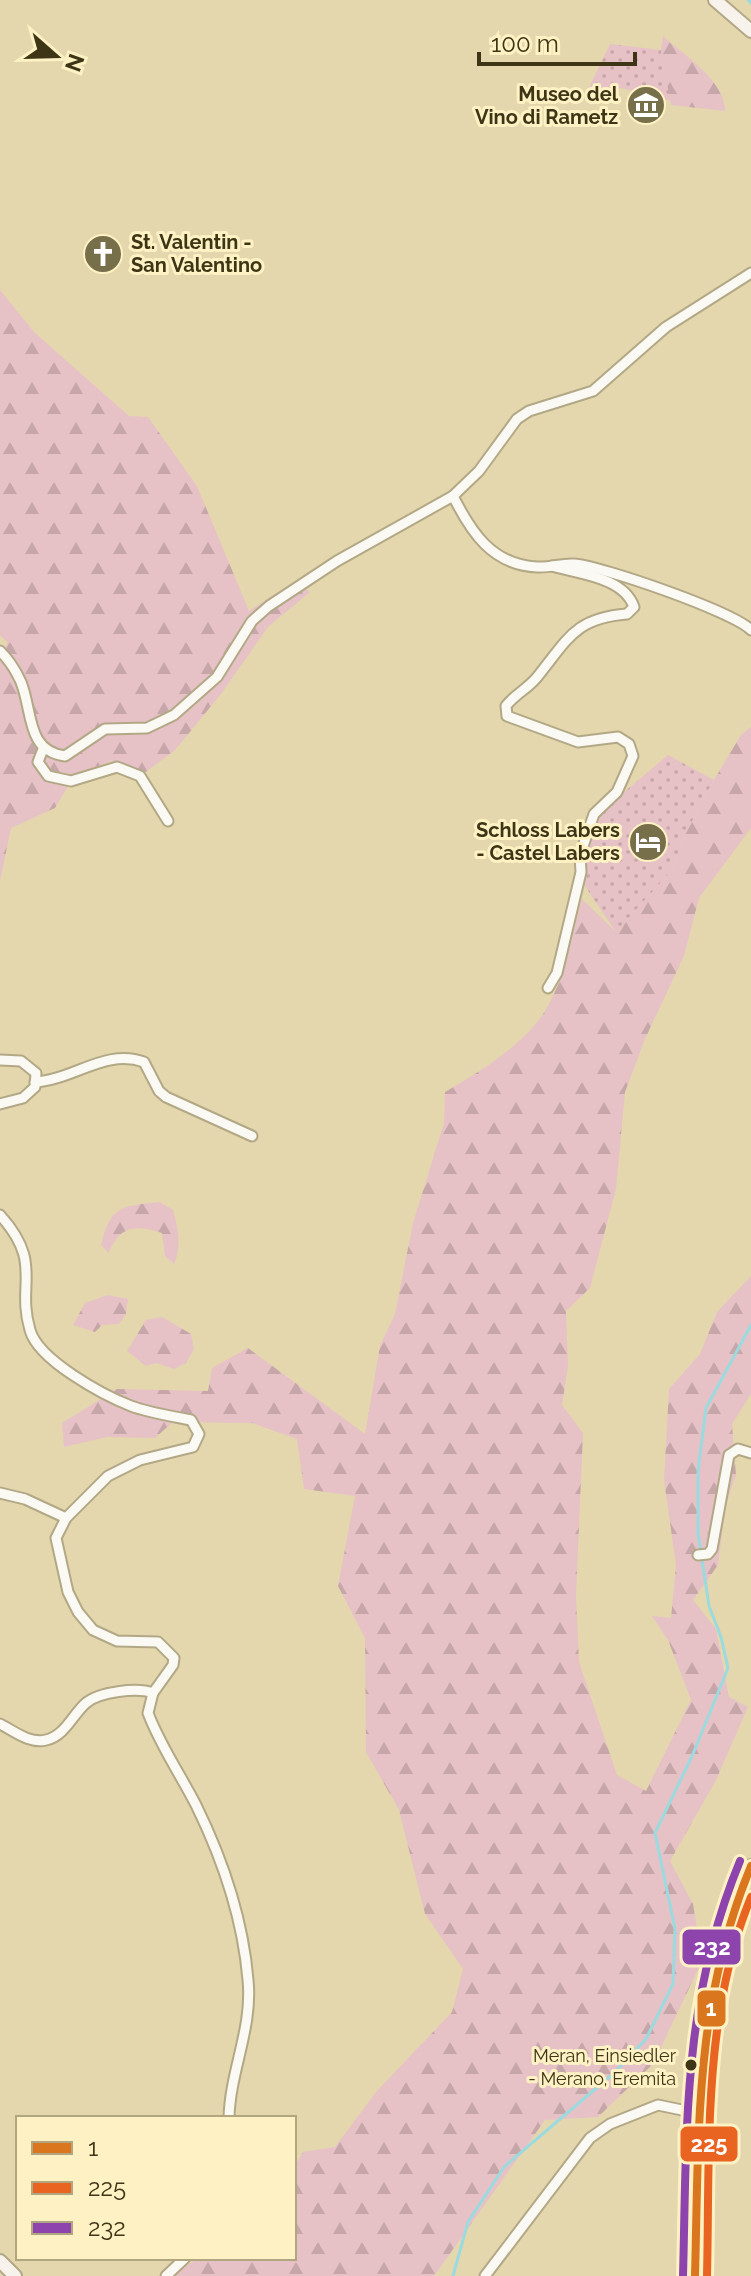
<svg xmlns="http://www.w3.org/2000/svg" width="751" height="2276" viewBox="0 0 751 2276" font-family="Raleway,sans-serif">
  <defs>
    <pattern id="grass-dots" width="8" height="8" patternUnits="userSpaceOnUse" patternTransform="scale(2)"><rect width="8" height="8" fill="#e6c1c6"/><path d="M2 2h.1M6 6h.1" fill="none" stroke="#c6a6a9" stroke-width="1.8" stroke-linecap="round"/></pattern>
    <pattern id="forest-firs" width="22" height="20" patternUnits="userSpaceOnUse" patternTransform="scale(2)"><rect width="22" height="20" fill="#e6c1c6"/><path d="M5 1l3.5 6h-7zM16 11l3.5 6h-7z" fill="#c6a6a9"/></pattern>
  </defs>
  <rect width="100%" height="100%" fill="#e4d7ad"/>
  <g fill="url(#grass-dots)">
    <polygon points="610,44 661,50 672,101 622,88 584,98"/>
    <polygon points="668,755 714,780 686,833 672,870 616,932 574,870 590,842 597,815"/>
  </g>
  <g fill="url(#forest-firs)">
    <path d="M663,36C682,54 726,81 725,111L671,105L661,50Z"/>
    <polygon points="0,290 34,332 129,416 148,417 197,486 249,611 294,582 310,592 268,627 221,694 175,750 146,772 111,761 75,775 55,808 11,828 0,881 0,654 8,643 0,635"/>
    <path d="M751,727V828L699,898L684,956L645,1039L625,1092L616,1189L590,1288L566,1311L568,1366L562,1405L583,1433L576,1596L579,1662L617,1775L646,1791L691,1700L668,1640L652,1616L671,1618L676,1565L664,1480L669,1389L700,1354L717,1312L751,1276V1394L732,1424L736,1475L726,1504L718,1565L693,1600L716,1629L729,1697L748,1707L716,1780L670,1861L693,1904L702,1961L653,2064L598,2117L545,2120L434,2276H170L199,2258H294V2167L303,2152L335,2147L376,2092L452,2012L463,1969L425,1914L399,1810L366,1752L365,1638L338,1586L355,1496L304,1489L297,1439L252,1423L173,1422L155,1438L107,1437L64,1447L62,1423L117,1389L208,1391L212,1368L248,1348L365,1434L380,1346L395,1314L413,1223L444,1123L445,1092C476,1074 515,1050 538,1021C564,988 570,939 582,899L616,932L672,870L686,833L714,780L741,735Z"/>
    <path d="M160,1202L173,1210C178,1227 182,1247 174,1264L165,1256L162,1233C135,1224 119,1226 109,1253L101,1245C110,1205 123,1206 160,1202Z"/>
    <polygon points="108,1295 128,1299 126,1314 119,1324 102,1325 95,1332 73,1325 85,1303"/>
    <polygon points="162,1317 191,1334 194,1349 186,1363 174,1369 156,1363 146,1366 127,1351 146,1320"/>
  </g>
  <g fill="none" stroke-linecap="round" stroke-linejoin="round">
    <g stroke="#9bdade" stroke-width="3">
      <polyline points="748,0 751,3"/>
      <polyline points="453,2276 468,2222 504,2167 614,2073 646,2039 673,1984 675,1929 655,1833 693,1754 728,1668 721,1637 709,1606 698,1533 698,1471 706,1408 751,1325"/>
    </g>
    <g stroke="#b2a886" stroke-width="13">
      <g id="street">
        <path d="M453,496C471,532 492,565 537,567C550,568 562,563 574,564C602,566 734,612 751,630"/>
        <path d="M0,651C9,660 16,671 21,682C33,712 26,751 65,756L105,729L147,728L174,715L217,677L252,621L269,606L337,561L453,496L479,471L517,419L529,411L593,391L666,327L751,273"/>
        <polyline points="43,749 38,762 48,776 71,781 117,767 140,776 168,821"/>
        <path d="M548,988L557,973L581,872L580,855L594,814L617,792L633,756L629,744L618,737L578,742L507,716L506,706C515,694 529,688 538,676C568,639 575,618 627,614L634,607C624,577 579,574 552,566"/>
        <polyline points="0,1060 21,1061 36,1073 35,1087 23,1098 0,1104"/>
        <path d="M35,1082C73,1080 106,1048 144,1062L159,1091L166,1097L252,1136"/>
        <path d="M0,1215C44,1264 16,1283 30,1330C38,1360 103,1395 131,1406C150,1413 171,1416 191,1420L199,1434L193,1447L140,1460L108,1476L66,1518L56,1538L68,1592L78,1612L93,1630L117,1641L158,1642L174,1658L173,1665L153,1693C137,1687 99,1692 86,1703C73,1714 65,1736 46,1740C29,1744 14,1731 0,1724"/>
        <polyline points="0,1493 25,1499 66,1518"/>
        <polyline points="698,1555 708,1554 712,1549 729,1455 738,1449 751,1453"/>
        <path d="M153,1693L148,1713C160,1745 180,1774 196,1805C222,1858 243,1920 248,1980C253,2028 230,2071 229,2118"/>
        <polyline points="166,2276 185,2258"/>
        <polyline points="485,2276 590,2138 610,2124 658,2105 701,2114"/>
      </g>
    </g>
    <g stroke="#b2a886" stroke-width="16">
      <g id="secondary">
        <polyline points="715,0 751,31"/>
        <polyline points="0,2261 15,2276"/>
        <path d="M695,2276C700,2138 689,1993 751,1866"/>
      </g>
    </g>
    <use href="#street" stroke="#fbf9f3" stroke-width="9"/>
    <use href="#secondary" stroke="#f7f2eb" stroke-width="12"/>
    <g stroke="#fef2c5" stroke-width="14">
      <path id="bus-1" d="M695,2276C699,2130 694,2004 751,1866"/>
    </g>
    <g stroke="#fef2c5" stroke-width="14">
      <path id="bus-2" d="M707,2276C710,2150 702,2016 751,1897"/>
    </g>
    <g stroke="#fef2c5" stroke-width="14">
      <path id="bus-3" d="M683,2276C687,2128 682,2001 740,1861"/>
    </g>
    <use href="#bus-1" stroke="#d9761e" stroke-width="8"/>
    <use href="#bus-2" stroke="#e96321" stroke-width="8"/>
    <use href="#bus-3" stroke="#8e44ad" stroke-width="8"/>
  </g>
  <defs>
    <g id="museum-disc" transform="scale(2)"><circle r="9.5" fill="#776e4a" stroke="#fef2c5"/><path d="M0-6L6-3V-2H-6V-3ZM-5-1h2V3h-2ZM-1-1h2V3h-2ZM3-1h2V3H3ZM-6 4H6V6H-6Z" fill="#fff"/></g>
    <g id="church-disc" transform="scale(2)"><circle r="9.5" fill="#776e4a" stroke="#fef2c5"/><path d="M-1.2-6h2.4v3.5h3.3v2.4h-3.3V6h-2.4V-.1h-3.3v-2.4h3.3Z" fill="#fff"/></g>
    <g id="hotel-disc" transform="scale(2)"><circle r="9.5" fill="#776e4a" stroke="#fef2c5"/><path d="M-6-4.5h1.5V1H6V5H4.5V3h-9V5H-6ZM-4 0a1.8 1.8 0 1 1 3.6 0ZM.5 0V-2.5h3Q6-2.5 6 0Z" fill="#fff"/></g>
  </defs>
  <g fill-rule="evenodd">
    <use href="#museum-disc" x="646" y="105"/>
    <use href="#church-disc" x="103" y="254"/>
    <use href="#hotel-disc" x="648" y="842"/>
  </g>
  <circle fill="#3d3515" stroke="#fef2c5" stroke-width="3" cx="691" cy="2065" r="7"/>
  <g text-anchor="middle" dominant-baseline="central" stroke-width="6" stroke-linejoin="round" paint-order="stroke">
    <g font-size="18" fill="#3d3515" stroke="#fef2c5" text-anchor="end">
      <text x="676" y="2055">Meran, Einsiedler<tspan x="676" dy="23">- Merano, Eremita</tspan></text>
    </g>
    <g font-size="20" font-weight="bold" fill="#3d3515" stroke="#fef2c5" text-anchor="end">
      <text x="618" y="94">Museo del<tspan x="618" dy="23">Vino di Rametz</tspan></text>
      <text x="131" y="242" text-anchor="start">St. Valentin -<tspan x="131" dy="23">San Valentino</tspan></text>
      <text x="620" y="830">Schloss Labers<tspan x="620" dy="23">- Castel Labers</tspan></text>
    </g>
  </g>
  <g stroke="#fef2c5" stroke-width="3">
    <rect x="681" y="1928" width="61" height="38" rx="8" fill="#8e44ad"/>
    <rect x="696" y="1989" width="31" height="39" rx="8" fill="#d9761e"/>
    <rect x="679" y="2125" width="60" height="38" rx="8" fill="#e96321"/>
  </g>
  <g font-size="22" text-anchor="middle" font-weight="bold" fill="#fff">
    <text x="712" y="1955">232</text>
    <text x="711" y="2016">1</text>
    <text x="709" y="2152">225</text>
  </g>
  <rect x="16" y="2116" width="280" height="144" fill="#fef2c5" stroke="#b1a67f" stroke-width="2"/>
  <rect x="32" y="2142" width="40" height="12" fill="#d9761e" stroke="#b1a67f" stroke-width="2"/>
  <text x="88" y="2156" font-size="24" fill="#3d3515">1</text>
  <rect x="32" y="2182" width="40" height="12" fill="#e96321" stroke="#b1a67f" stroke-width="2"/>
  <text x="88" y="2196" font-size="24" fill="#3d3515">225</text>
  <rect x="32" y="2222" width="40" height="12" fill="#8e44ad" stroke="#b1a67f" stroke-width="2"/>
  <text x="88" y="2236" font-size="24" fill="#3d3515">232</text>
  <g transform="translate(56 56) rotate(110)" stroke="#fef2c5" stroke-width="6" paint-order="stroke">
  <path d="M0-6L14 30L0 20L-14 30Z" fill="#3d3515"/>
  <text y="-12" font-size="22" font-weight="bold" text-anchor="middle" fill="#3d3515">N</text>
  </g>
  <path d="M479 52v12h156v-12" fill="none" stroke="#3d3515" stroke-width="4"/>
  <text x="491" y="52" font-size="24" fill="#3d3515" stroke="#fef2c5" stroke-width="6" paint-order="stroke">100 m</text>
</svg>
